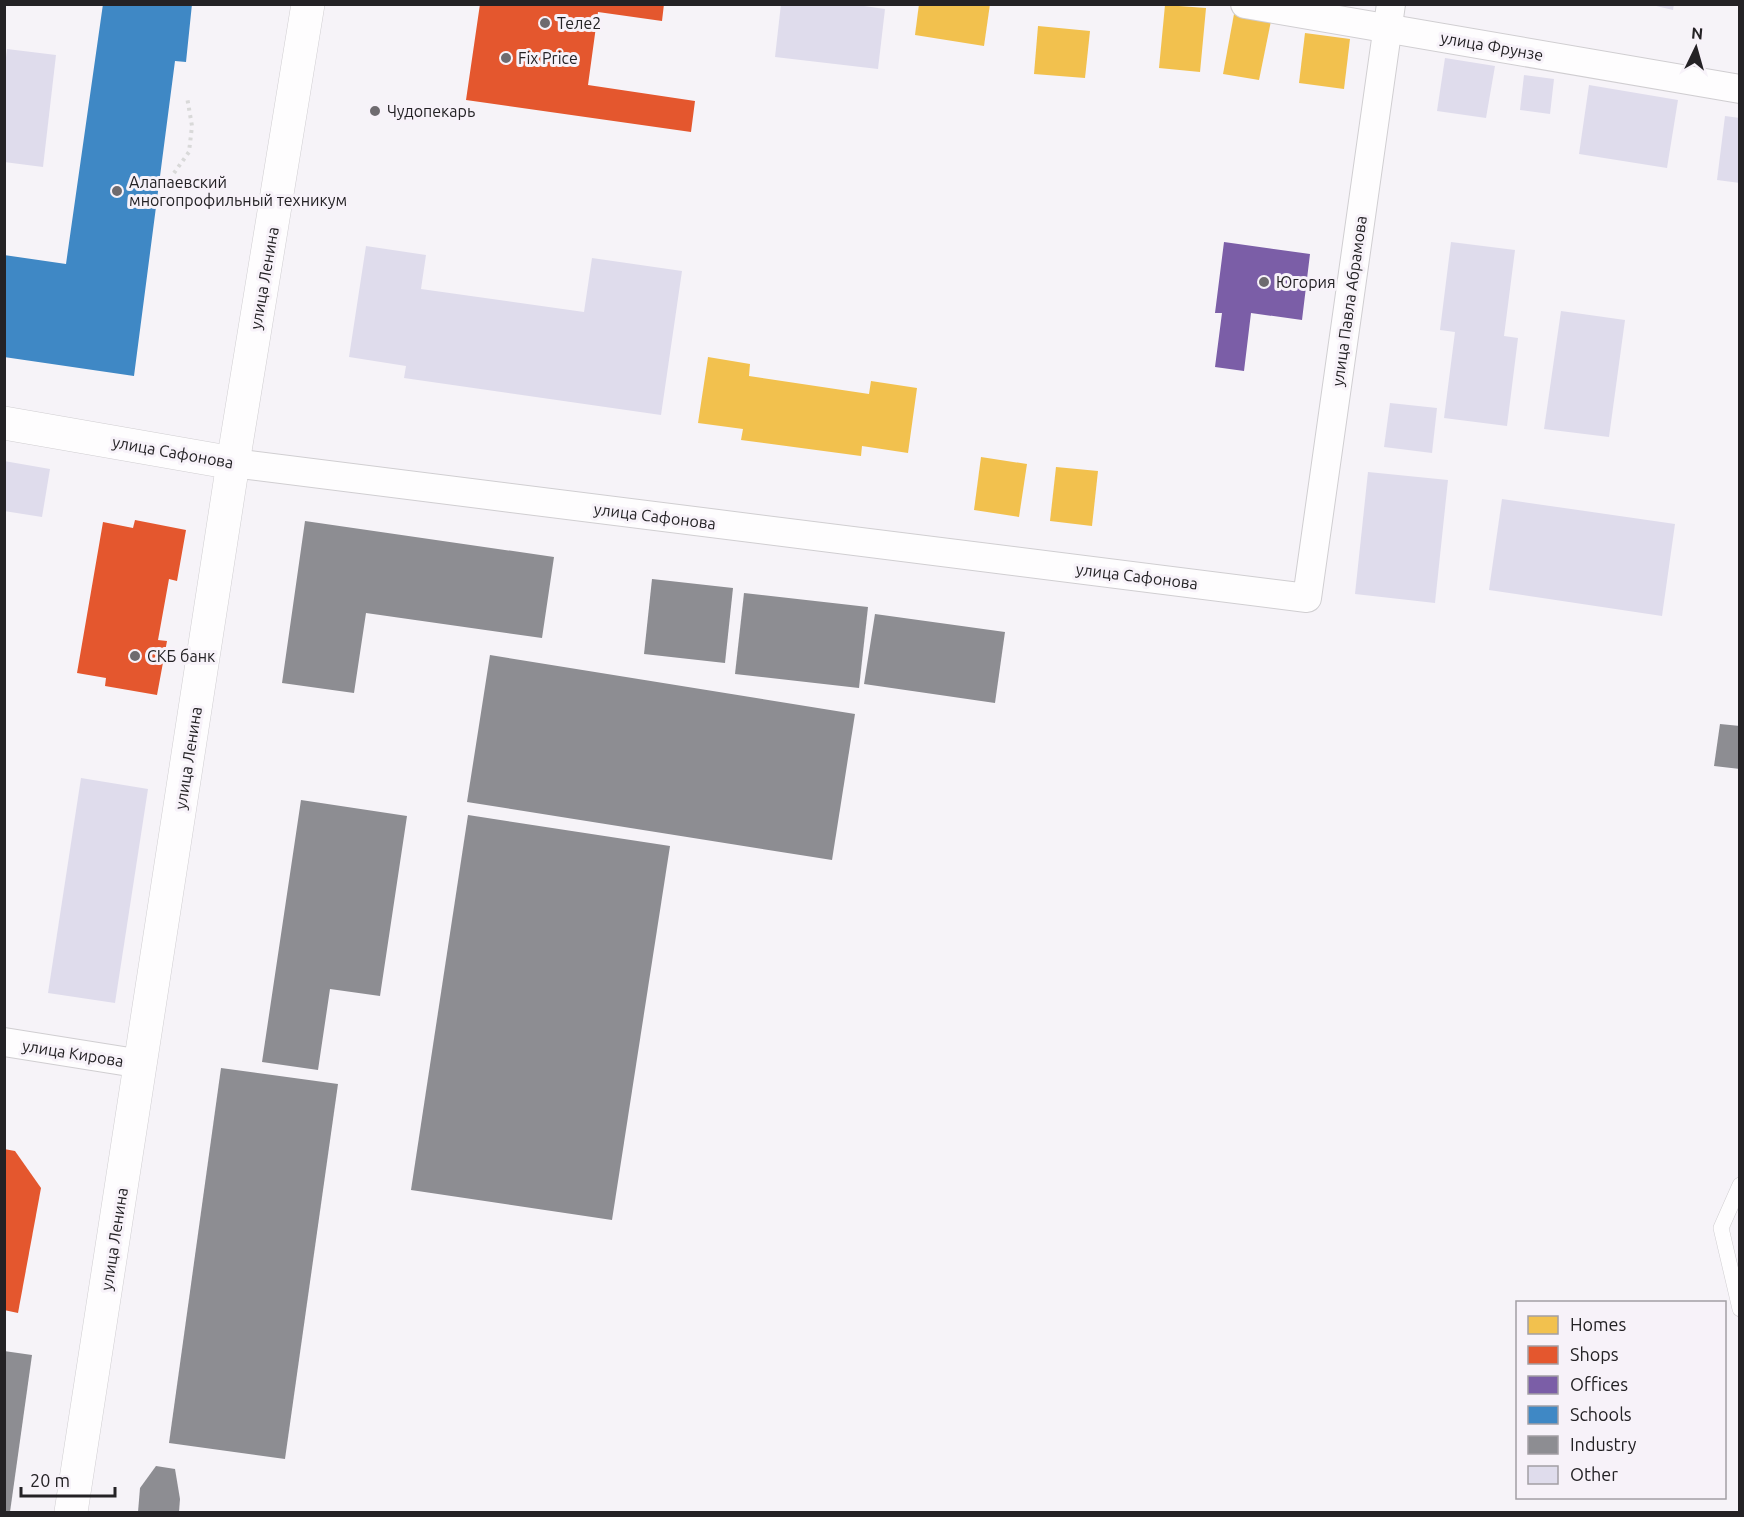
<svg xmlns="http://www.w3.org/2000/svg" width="1744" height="1517" viewBox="0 0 1744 1517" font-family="Ubuntu,sans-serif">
  <rect width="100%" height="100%" fill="#f6f3f8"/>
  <g fill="#f2c14e">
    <polygon points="919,4 990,4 984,46 915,35"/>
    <polygon points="1165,5 1206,8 1200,72 1159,68"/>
    <polygon points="1234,14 1271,21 1259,80 1223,74"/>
    <polygon points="1038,26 1090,31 1085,78 1034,74"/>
    <polygon points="1305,33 1350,39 1344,89 1299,83"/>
    <polygon points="708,357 750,364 749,376 869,394 871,381 917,388 908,453 862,446 861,456 741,440 743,429 698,423"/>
    <polygon points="981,457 1027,464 1019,517 974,510"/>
    <polygon points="1056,467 1098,471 1092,526 1050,521"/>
  </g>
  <g fill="#e4572e">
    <polygon points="480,4 664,4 662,21 598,12 588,85 695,101 691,132 466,100"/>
    <polygon points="135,520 186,530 177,581 169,579 158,640 167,641 157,695 105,686 106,678 77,673 103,522 133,528"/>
    <polygon points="4,1149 15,1151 41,1188 18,1313 4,1310"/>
  </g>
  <polygon fill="#7b5ea7" points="1224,242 1310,254 1302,320 1251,313 1244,371 1215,367 1222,313 1215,313"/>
  <polygon fill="#3f88c5" points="103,4 192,4 186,62 175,61 134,376 4,357 4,255 66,264"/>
  <g fill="#8d8d92">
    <polygon points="305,521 554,557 542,638 366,613 354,693 282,683"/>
    <polygon points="652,579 733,588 725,663 644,654"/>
    <polygon points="744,593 868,607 859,688 735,674"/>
    <polygon points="875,614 1005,632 995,703 864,684"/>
    <polygon points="490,655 855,714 832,860 467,802"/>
    <polygon points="1720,724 1740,726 1740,769 1714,766"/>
    <polygon points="301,800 407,816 380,996 330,989 318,1070 262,1062"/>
    <polygon points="468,815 670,846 612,1220 411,1190"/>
    <polygon points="221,1068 338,1084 285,1459 169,1443"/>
    <polygon points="4,1351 32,1355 10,1512 4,1512"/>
    <polygon points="156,1466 175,1469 180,1499 179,1512 138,1512 140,1488"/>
  </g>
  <g fill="#dfdcec">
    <polygon points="781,4 850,4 885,9 878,69 775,57"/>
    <polygon points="1648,4 1674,4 1673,10"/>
    <polygon points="7,49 56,55 43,167 4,162 4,74"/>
    <polygon points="1445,58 1495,66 1486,118 1437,111"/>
    <polygon points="1524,75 1554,79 1550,114 1520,110"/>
    <polygon points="1589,85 1678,100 1667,168 1579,154"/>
    <polygon points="1725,116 1740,118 1740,183 1717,180"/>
    <polygon points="1451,242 1515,250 1504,336 1518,338 1507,426 1444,418 1455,332 1440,330"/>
    <polygon points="366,246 426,255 421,289 584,312 592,258 682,271 661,415 404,378 406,366 349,357"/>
    <polygon points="1561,311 1625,320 1609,437 1544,429"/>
    <polygon points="1390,403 1437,408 1432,453 1384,447"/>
    <polygon points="4,461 50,469 42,517 4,511"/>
    <polygon points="1368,472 1448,480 1435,603 1355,594"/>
    <polygon points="1502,499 1675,524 1662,616 1489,590"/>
    <polygon points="81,778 148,789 115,1003 48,993"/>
  </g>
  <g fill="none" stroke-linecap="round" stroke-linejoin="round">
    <g stroke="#d0ced1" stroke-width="16">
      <polyline id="lane" points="1740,1185 1721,1228 1740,1309"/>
    </g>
    <g stroke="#d0ced1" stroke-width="30">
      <g id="street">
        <polyline points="1245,4 1740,89"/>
        <polyline points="233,463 1307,598 1391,4"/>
        <polyline points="4,1042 142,1064"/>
      </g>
    </g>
    <g stroke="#d0ced1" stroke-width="34">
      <g id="secondary">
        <polyline points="4,423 233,463"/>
        <polyline points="71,1512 233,463 308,4"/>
      </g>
    </g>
    <polyline stroke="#d9d9d9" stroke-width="4" stroke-dasharray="3 4.5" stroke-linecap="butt" points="174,173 189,152 192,126 187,97"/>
    <use href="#lane" stroke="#fefdfe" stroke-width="15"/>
    <use href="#street" stroke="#fefdfe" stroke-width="28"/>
    <use href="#secondary" stroke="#fefdfe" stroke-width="33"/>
  </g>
  <g fill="#6e6b6f" stroke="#f7f2f9" stroke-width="2">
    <circle cx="545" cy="23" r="6"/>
    <circle cx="506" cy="58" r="6"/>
    <circle cx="375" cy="111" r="6"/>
    <circle cx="117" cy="191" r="6"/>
    <circle cx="1264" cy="282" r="6"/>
    <circle cx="135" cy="656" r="6"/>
  </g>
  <g text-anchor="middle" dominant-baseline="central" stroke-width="6" stroke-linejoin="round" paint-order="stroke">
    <g font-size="16" fill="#242225" stroke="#f7f2f9" text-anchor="start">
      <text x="557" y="23">Теле2</text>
      <text x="518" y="58">Fix Price</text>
      <text x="387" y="111">Чудопекарь</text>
      <text x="129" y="182">Алапаевский<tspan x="129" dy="18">многопрофильный техникум</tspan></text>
      <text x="1276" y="282">Югория</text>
      <text x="147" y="656">СКБ банк</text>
    </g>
    <g font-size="16" fill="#242225" stroke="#f7f2f9">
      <text transform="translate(1492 46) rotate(10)">улица Фрунзе</text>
      <text transform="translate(264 278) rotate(-80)">улица Ленина</text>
      <text transform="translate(1349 301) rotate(-82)">улица Павла Абрамова</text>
      <text transform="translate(173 452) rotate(10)">улица Сафонова</text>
      <text transform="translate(655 516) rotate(7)">улица Сафонова</text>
      <text transform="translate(1137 576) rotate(7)">улица Сафонова</text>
      <text transform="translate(188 758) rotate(-81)">улица Ленина</text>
      <text transform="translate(73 1053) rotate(9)">улица Кирова</text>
      <text transform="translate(114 1239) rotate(-81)">улица Ленина</text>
    </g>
  </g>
  <rect width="1744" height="1517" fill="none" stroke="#242225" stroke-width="12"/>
  <rect x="1516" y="1301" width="210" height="198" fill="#f7f2f9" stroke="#a39fa4" stroke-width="1.5"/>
  <rect x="1528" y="1316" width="30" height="18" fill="#f2c14e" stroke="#a39fa4" stroke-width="1.5"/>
  <text x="1570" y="1331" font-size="18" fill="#242225">Homes</text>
  <rect x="1528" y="1346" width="30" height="18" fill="#e4572e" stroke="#a39fa4" stroke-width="1.5"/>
  <text x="1570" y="1361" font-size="18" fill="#242225">Shops</text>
  <rect x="1528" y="1376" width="30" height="18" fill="#7b5ea7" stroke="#a39fa4" stroke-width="1.5"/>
  <text x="1570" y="1391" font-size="18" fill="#242225">Offices</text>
  <rect x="1528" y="1406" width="30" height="18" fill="#3f88c5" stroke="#a39fa4" stroke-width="1.5"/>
  <text x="1570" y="1421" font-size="18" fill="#242225">Schools</text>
  <rect x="1528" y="1436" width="30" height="18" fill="#8d8d92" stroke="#a39fa4" stroke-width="1.5"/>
  <text x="1570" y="1451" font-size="18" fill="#242225">Industry</text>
  <rect x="1528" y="1466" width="30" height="18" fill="#dfdcec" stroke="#a39fa4" stroke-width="1.5"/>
  <text x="1570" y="1481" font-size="18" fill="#242225">Other</text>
  <g transform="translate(1696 48) rotate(5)" stroke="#f7f2f9" stroke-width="4.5" paint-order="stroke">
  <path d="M0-4.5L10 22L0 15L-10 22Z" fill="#242225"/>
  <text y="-9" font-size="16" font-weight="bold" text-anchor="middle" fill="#242225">N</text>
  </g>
  <path d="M21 1487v9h94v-9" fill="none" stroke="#242225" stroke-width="3"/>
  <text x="30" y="1487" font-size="18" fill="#242225" stroke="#f7f2f9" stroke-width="4.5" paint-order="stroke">20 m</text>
</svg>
